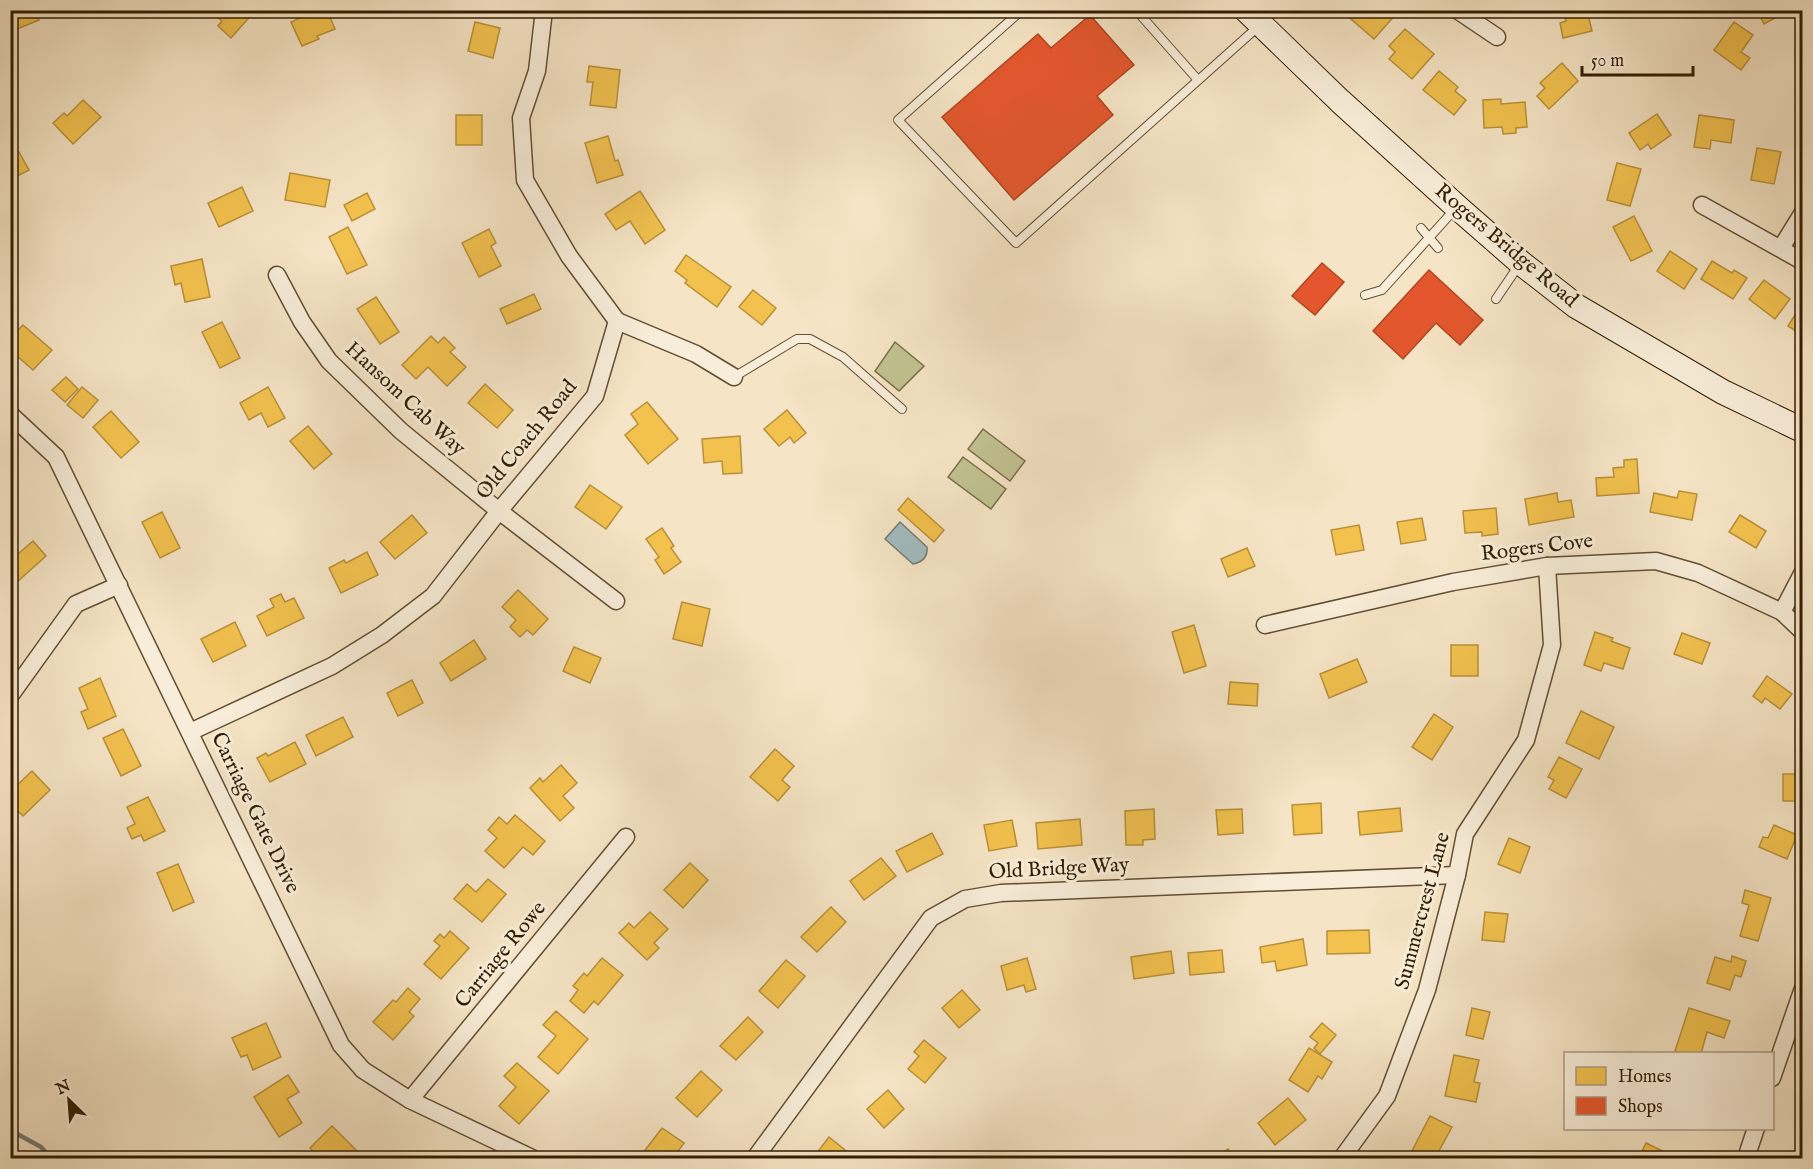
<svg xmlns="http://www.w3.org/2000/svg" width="1813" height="1169" viewBox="0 0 1813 1169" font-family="'IM FELL English',serif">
  <rect width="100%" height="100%" fill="#f5e4c5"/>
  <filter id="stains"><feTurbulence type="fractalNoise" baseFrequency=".00333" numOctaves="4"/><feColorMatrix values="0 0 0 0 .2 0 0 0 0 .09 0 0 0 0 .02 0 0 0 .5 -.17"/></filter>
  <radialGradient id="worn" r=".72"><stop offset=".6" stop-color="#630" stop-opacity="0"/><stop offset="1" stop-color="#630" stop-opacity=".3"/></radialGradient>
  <g fill="#c1c291" stroke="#7a704a" stroke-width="1.5">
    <polygon points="895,342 924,366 899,391 875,371"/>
    <polygon points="983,429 1025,461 1010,481 968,449"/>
    <polygon points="963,457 1006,489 991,509 948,477"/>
  </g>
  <path fill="#a1bcbf" stroke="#757c74" stroke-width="1.5" d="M900,522L927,547C928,557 923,562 913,564L885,539Z"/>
  <g fill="#f2c14e" stroke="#b89038" stroke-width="1.5">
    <polygon points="10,10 35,10 39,20 17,29"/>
    <polygon points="317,10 327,10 335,29 317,36 319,39 302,46 291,22"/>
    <polygon points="1346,10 1394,10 1397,13 1374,39 1344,13"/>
    <polygon points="1563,10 1587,10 1592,31 1563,38 1560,23 1566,21"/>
    <polygon points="1757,10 1776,10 1779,16 1764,24"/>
    <polygon points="210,11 254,10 255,11 231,38 218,26 222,21"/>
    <polygon points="475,22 500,28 493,58 468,51"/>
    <polygon points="1734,22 1753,35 1741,52 1750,58 1741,70 1714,50"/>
    <polygon points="1405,29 1434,54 1412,79 1389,59 1395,52 1389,46"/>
    <polygon points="1562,63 1578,81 1549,109 1537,96 1545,88 1540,83"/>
    <polygon points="589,66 620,70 616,108 590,105 593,82 587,82"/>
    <polygon points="1439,71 1458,87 1455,91 1466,100 1454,115 1423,90"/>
    <polygon points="1501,99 1501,104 1525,102 1527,127 1516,128 1516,133 1503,134 1502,127 1484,128 1483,100"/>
    <polygon points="83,100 101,117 73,144 53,123 64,113 67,116"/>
    <polygon points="1657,114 1671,135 1651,149 1648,144 1640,150 1629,133"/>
    <rect x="456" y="115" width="26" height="30"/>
    <polygon points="1699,115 1734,120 1731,143 1711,140 1710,149 1694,147"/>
    <polygon points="608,136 615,161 618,160 623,175 597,183 585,143"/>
    <polygon points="1757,148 1781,152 1774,184 1751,180"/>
    <polygon points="19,152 29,170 10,180 10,157"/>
    <polygon points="1617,163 1641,169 1630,206 1607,200"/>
    <polygon points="290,173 330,180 325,207 285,200"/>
    <polygon points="242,187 253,211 219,227 208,203"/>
    <polygon points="640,191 665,230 645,244 630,221 616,230 605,214"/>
    <polygon points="367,193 375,209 352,221 344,205"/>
    <polygon points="1634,216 1652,251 1631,261 1613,227"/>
    <polygon points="348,227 367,265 347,274 329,237"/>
    <polygon points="489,229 496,243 491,246 501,266 479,277 462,243"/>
    <polygon points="1670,251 1697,269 1684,289 1657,271"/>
    <polygon points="686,255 731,287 717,307 685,283 687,280 675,271"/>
    <polygon points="202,259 210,297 185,302 181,283 175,285 171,266"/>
    <polygon points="1712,261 1732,273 1734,270 1747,278 1733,299 1701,279"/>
    <polygon points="1764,280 1790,299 1775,319 1749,299"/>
    <polygon points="753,290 776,308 762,325 739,307"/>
    <polygon points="534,294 541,309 507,324 500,309"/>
    <polygon points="376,297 399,332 380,344 357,309"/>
    <polygon points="1800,307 1802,309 1802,335 1788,326"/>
    <polygon points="222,322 240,358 220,368 202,332"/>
    <polygon points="23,325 52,350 33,370 17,356 13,360 10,359 10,338"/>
    <polygon points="431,336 438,343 444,337 455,348 450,352 466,367 447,386 428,367 416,379 402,365"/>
    <polygon points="66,377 78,389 65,402 52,390"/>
    <polygon points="485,384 513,410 497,428 468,403"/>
    <polygon points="82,387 98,400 83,418 67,405"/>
    <polygon points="268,387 285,418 268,427 261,413 249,420 240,403"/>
    <polygon points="647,402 678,439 648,464 625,435 638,424 631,414"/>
    <polygon points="787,410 806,433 794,443 790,437 779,446 764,429"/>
    <polygon points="111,411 139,442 121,458 93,427"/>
    <polygon points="308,426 332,454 314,469 290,441"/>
    <polygon points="740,436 742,473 723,474 722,461 704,463 702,439"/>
    <polygon points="1637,459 1639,493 1597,496 1596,478 1614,477 1613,468 1624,467 1624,460"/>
    <polygon points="590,485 622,507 606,529 575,507"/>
    <polygon points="1679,491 1697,494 1692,520 1650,512 1654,493 1677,498"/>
    <polygon points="1557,493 1558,502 1571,500 1574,517 1529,525 1525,499"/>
    <polygon points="908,498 944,530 934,542 898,510"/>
    <polygon points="1496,508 1498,534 1482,536 1482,532 1465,533 1463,511"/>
    <polygon points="162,512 180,548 160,558 142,522"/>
    <polygon points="412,515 427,533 395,559 380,542"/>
    <polygon points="1740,515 1766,531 1756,548 1729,532"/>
    <polygon points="1422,518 1426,540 1401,544 1397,522"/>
    <polygon points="1359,525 1364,550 1336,555 1331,530"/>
    <polygon points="662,528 674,546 671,548 681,562 664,574 655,560 659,557 646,539"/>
    <polygon points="33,541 46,556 16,583 10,577 10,561"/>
    <polygon points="1247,548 1255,566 1228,577 1221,559"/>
    <polygon points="367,552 378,575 341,593 329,568 344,560 346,563"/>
    <polygon points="518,590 548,619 533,635 527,630 520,637 510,627 516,620 502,607"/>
    <polygon points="281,594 285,602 294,598 304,618 267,636 257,616 274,607 270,599"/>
    <polygon points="682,602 710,609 702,646 673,639"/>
    <polygon points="235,622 246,646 213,662 201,639"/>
    <polygon points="1194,625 1206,666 1184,673 1172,632"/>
    <polygon points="1595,632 1613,638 1611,641 1630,648 1623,669 1604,663 1601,671 1584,665"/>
    <polygon points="1682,633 1710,643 1702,664 1674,654"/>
    <polygon points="474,640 486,659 451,681 440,663"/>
    <rect x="1451" y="645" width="27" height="31"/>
    <polygon points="574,647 601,658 590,683 563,671"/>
    <polygon points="1357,659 1367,682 1329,698 1320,674"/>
    <polygon points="1767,676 1792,694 1780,709 1765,698 1762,703 1753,696"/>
    <polygon points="100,678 116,716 88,729 81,712 88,709 79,688"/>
    <polygon points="412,680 423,703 398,716 387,693"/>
    <polygon points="1230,682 1258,684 1257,706 1228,704"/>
    <polygon points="1581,711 1614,727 1599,759 1566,743"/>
    <polygon points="1434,714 1453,727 1432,760 1412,747"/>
    <polygon points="343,717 353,737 316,756 306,735"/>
    <polygon points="123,729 141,766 121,776 103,738"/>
    <polygon points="295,742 306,764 270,782 257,758 266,753 268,756"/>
    <polygon points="775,749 794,766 782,780 790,787 778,801 750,777"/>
    <polygon points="1559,757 1582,769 1566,798 1549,789 1554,780 1548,777"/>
    <polygon points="561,765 577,783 563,796 574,808 560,821 530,788 540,778 543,782"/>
    <polygon points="32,771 50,790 23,816 10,803 10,792"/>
    <rect x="1783" y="774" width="19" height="27"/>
    <polygon points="148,797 165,831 144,841 141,835 132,839 127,828 135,824 127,807"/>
    <polygon points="1321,803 1322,833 1294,835 1292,805"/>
    <polygon points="1400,808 1402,831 1360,835 1358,812"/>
    <polygon points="1154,809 1155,839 1143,840 1143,845 1126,845 1125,811"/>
    <polygon points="1242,809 1243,833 1218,835 1216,810"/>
    <polygon points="515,815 545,841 533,855 523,847 504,868 485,851 497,838 488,830 499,817 507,824"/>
    <polygon points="1080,819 1082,845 1038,849 1036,823"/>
    <polygon points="1012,820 1017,846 989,851 984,825"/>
    <polygon points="1774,825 1797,835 1787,859 1759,847 1763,837 1768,838"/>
    <polygon points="932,833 943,854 907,872 896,851"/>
    <polygon points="1509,838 1530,847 1520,873 1498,864"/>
    <polygon points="881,858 896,876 864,900 850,881"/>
    <polygon points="690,863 708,880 683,908 664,890"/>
    <polygon points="178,864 194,902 173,911 157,873"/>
    <polygon points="488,879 506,894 482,922 454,899 467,884 476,892"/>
    <polygon points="1745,890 1771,898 1758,941 1740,936 1749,905 1742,903"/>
    <polygon points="831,907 846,922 817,952 801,937"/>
    <polygon points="650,912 668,929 654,943 659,948 647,960 619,933 629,923 634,928"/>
    <polygon points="1485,912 1508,914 1504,942 1482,940"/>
    <polygon points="1369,930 1370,953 1327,954 1327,931"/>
    <polygon points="450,931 469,948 441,979 424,964 440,946 434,941 440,934 444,938"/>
    <polygon points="1303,939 1307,965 1277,971 1275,961 1262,963 1260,947"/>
    <polygon points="1222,950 1224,972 1190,975 1188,953"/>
    <polygon points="1171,951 1174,973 1134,979 1131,957"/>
    <polygon points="1732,956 1746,961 1741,977 1735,975 1730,990 1707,983 1715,957 1731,962"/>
    <polygon points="602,958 623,975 598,1005 594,1001 584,1013 570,1001 578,990 573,986 584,973 587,976"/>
    <polygon points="1027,958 1036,989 1026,992 1024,985 1007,990 1001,966"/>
    <polygon points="786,960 805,976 778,1008 759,991"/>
    <polygon points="408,988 420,999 409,1012 414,1016 393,1040 373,1022 393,1000 396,1002"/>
    <polygon points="962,990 980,1010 959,1028 942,1008"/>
    <polygon points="1472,1008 1490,1012 1483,1039 1466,1035"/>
    <polygon points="1689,1008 1730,1021 1724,1038 1707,1032 1701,1054 1682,1054 1675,1051"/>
    <polygon points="556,1011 588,1039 558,1074 538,1057 556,1036 543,1025"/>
    <polygon points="748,1017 763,1032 736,1060 720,1046"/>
    <polygon points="266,1023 281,1057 253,1070 247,1055 241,1057 232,1038"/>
    <polygon points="1322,1023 1336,1035 1320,1054 1314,1048 1318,1043 1310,1037"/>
    <polygon points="924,1040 946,1058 925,1083 908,1069 919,1056 914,1052"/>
    <polygon points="1309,1048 1332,1062 1322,1079 1318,1076 1308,1092 1289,1080"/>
    <polygon points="1454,1055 1479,1060 1474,1082 1480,1083 1476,1102 1445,1096"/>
    <polygon points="517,1063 549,1091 519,1124 499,1106 516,1087 504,1076"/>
    <polygon points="701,1071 722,1090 697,1117 676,1098"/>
    <polygon points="288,1075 299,1092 287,1099 302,1123 279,1137 254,1097"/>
    <polygon points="888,1090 904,1109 884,1128 867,1109"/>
    <polygon points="1288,1098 1306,1120 1275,1145 1258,1123"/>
    <polygon points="1430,1116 1452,1127 1435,1158 1425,1158 1412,1151"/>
    <polygon points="332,1126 359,1153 354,1158 325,1158 322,1156 319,1158 310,1148"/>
    <polygon points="662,1128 684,1143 673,1158 639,1158"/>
    <polygon points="829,1137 850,1154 846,1158 820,1158 821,1157 816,1154"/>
    <polygon points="1646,1143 1669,1154 1667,1158 1639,1158"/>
    <polygon points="1228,1149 1235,1158 1208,1158 1213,1155 1215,1158"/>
  </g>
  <g fill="#e4572e" stroke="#af4621" stroke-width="1.5">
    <polygon points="1090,15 1134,65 1097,96 1113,115 1014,200 942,117 1038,34 1051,48"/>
    <polygon points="1322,263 1344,282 1315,315 1292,296"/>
    <polygon points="1429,270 1483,320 1460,345 1436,323 1403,359 1373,331"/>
  </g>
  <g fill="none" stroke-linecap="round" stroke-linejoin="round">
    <polyline stroke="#757c74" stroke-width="4.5" points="10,1130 41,1147 51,1158"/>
    <g stroke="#634f34" stroke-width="10">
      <g id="lane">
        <polyline points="1022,10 898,120 1016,243 1260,25"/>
        <polyline points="1136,10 1198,80"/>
        <polyline points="1421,228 1438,248"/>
        <polyline points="1365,295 1382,290 1455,209"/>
        <polyline points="1496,299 1519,265"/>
        <polyline points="734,377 797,339 810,339 843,357 902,409"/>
      </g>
    </g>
    <g stroke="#634f34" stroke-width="19">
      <g id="street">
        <polyline points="544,10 537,71 521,118 525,180 569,256 617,321"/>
        <polyline points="1457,10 1497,37"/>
        <polyline points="1702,205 1802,261"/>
        <polyline points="1781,248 1802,214"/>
        <polyline points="277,275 302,322 329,361 401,431 499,511 616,601"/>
        <polyline points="617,321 696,354 734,377"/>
        <polyline points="10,414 56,457 341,1045 363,1070 410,1100 532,1158"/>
        <polyline points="1782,612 1802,574"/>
        <polyline points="1265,625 1453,582 1547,566 1656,561 1698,573 1782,612 1802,631"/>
        <polyline points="10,696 76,604 119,585"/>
        <polyline points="190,732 332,666 382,635 433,596 499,511 595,396 617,321"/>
        <polyline points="1772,1078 1802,991"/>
        <polyline points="410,1100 626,837"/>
        <polyline points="755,1158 931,918 965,899 1001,893 1457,875"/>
        <polyline points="1342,1158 1387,1096 1427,990 1457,875 1465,834 1526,740 1552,645 1547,566"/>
        <polyline points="1746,1158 1756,1128"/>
      </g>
    </g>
    <g stroke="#321d03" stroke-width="26">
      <polyline id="secondary" points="1246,10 1340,101 1457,207 1521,263 1576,306 1723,392 1802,430"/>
    </g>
    <use href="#lane" stroke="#f8edd9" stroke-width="8"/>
    <use href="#street" stroke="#f8edd9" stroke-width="16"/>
    <use href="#secondary" stroke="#f8edd9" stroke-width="24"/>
  </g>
  <g text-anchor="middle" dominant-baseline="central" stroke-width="6" stroke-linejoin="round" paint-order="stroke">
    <g font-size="21" fill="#321d03" stroke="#f8edd9">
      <text transform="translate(1506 246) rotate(40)">Rogers Bridge Road</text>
      <text transform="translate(405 399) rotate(43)">Hansom Cab Way</text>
      <text transform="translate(527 440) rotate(-51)">Old Coach Road</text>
      <text transform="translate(1537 548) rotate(-7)">Rogers Cove</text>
      <text transform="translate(255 813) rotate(64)">Carriage Gate Drive</text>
      <text transform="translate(1059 869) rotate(-3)">Old Bridge Way</text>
      <text transform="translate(1423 911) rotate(-75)">Summercrest Lane</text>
      <text transform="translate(501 955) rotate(-51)">Carriage Rowe</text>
    </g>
  </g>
  <rect width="1813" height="1169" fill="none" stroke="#f5e4c5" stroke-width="36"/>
  <rect x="12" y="12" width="1789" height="1145" fill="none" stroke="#321d03" stroke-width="3"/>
  <rect x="18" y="18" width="1777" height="1133" fill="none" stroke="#321d03" stroke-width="1.5"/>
  <rect x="1564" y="1052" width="210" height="78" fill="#f8edd9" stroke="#a99a83" stroke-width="1.5"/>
  <rect x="1576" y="1067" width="30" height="18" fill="#f2c14e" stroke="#a99a83" stroke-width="1.5"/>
  <text x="1618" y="1082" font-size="18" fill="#321d03">Homes</text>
  <rect x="1576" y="1097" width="30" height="18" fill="#e4572e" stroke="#a99a83" stroke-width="1.5"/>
  <text x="1618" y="1112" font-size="18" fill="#321d03">Shops</text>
  <g transform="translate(69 1100) rotate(335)" stroke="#f8edd9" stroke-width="4.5" paint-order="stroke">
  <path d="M0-4.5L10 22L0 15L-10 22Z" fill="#321d03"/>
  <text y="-9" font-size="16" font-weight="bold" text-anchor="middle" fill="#321d03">N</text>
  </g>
  <path d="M1582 66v9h111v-9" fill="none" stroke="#321d03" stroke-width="3"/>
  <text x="1591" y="66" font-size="18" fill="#321d03" stroke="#f8edd9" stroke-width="4.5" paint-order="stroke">50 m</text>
  <rect width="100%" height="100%" filter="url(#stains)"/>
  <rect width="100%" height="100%" fill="url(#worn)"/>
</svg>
